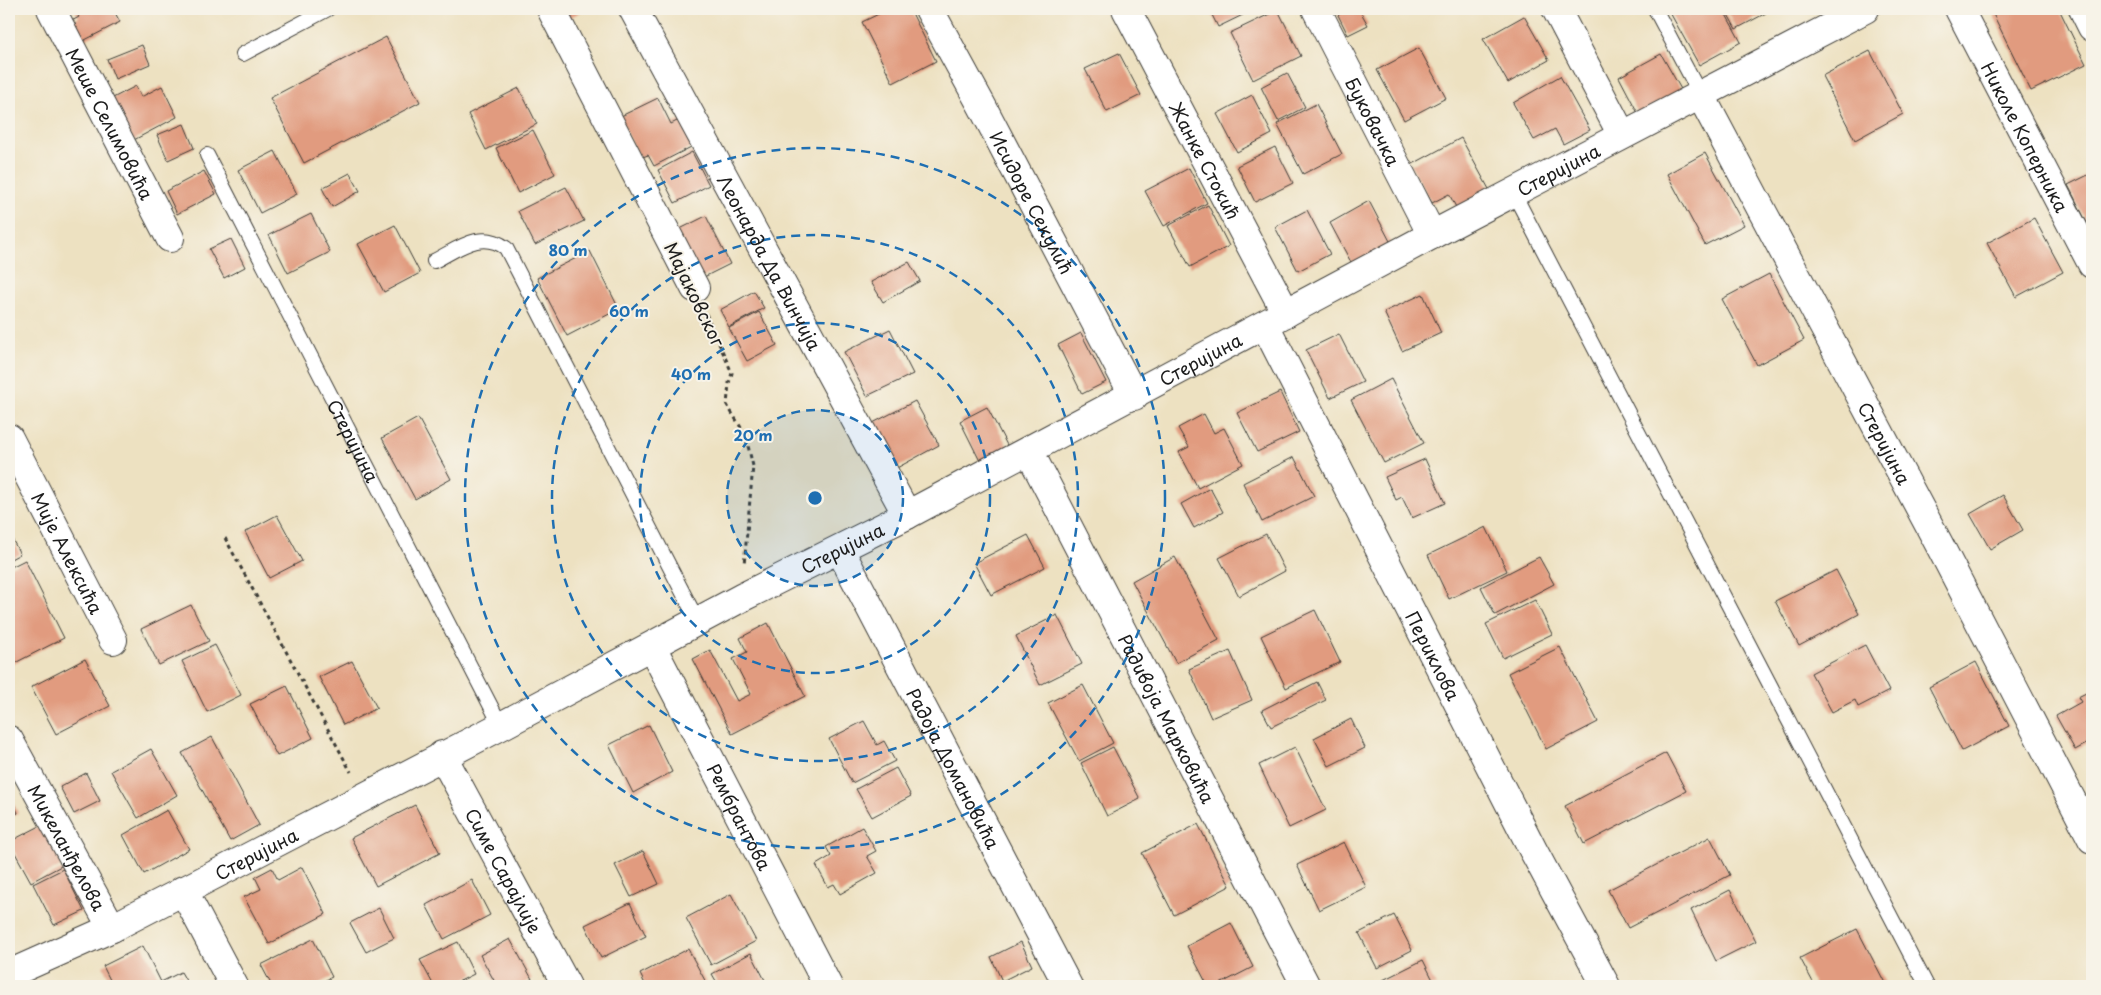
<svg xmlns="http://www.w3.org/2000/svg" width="2101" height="995" viewBox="0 0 2101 995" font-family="'Playpen Sans',sans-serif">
  <rect width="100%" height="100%" fill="#f7f3e8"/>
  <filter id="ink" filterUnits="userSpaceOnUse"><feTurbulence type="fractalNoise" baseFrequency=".02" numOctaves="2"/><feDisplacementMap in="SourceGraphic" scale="10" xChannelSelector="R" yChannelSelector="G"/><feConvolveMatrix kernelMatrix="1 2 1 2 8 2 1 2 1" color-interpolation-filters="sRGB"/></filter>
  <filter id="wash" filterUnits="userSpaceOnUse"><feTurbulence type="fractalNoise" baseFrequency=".0096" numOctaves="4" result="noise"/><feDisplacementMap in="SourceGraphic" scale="20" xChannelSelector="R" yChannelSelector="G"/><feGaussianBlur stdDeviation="1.12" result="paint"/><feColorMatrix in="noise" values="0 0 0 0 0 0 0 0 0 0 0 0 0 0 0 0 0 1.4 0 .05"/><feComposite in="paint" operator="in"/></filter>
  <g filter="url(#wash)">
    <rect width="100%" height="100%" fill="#ede1c1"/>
    <g id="blocks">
      <g fill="#e19b7f">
        <polygon points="74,9 113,9 120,22 79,43 68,23 79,17"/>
        <polygon points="559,9 586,9 565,20"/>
        <polygon points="889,9 910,9 936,61 893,83 862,22"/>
        <polygon points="1209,9 1255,9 1218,27"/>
        <polygon points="1349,9 1359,9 1368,25 1348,35 1338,15"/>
        <polygon points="1668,9 1723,9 1741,42 1699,65"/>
        <polygon points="1725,9 1764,9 1766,13 1736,29"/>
        <polygon points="1999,9 2059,9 2086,64 2031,91 1992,12"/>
        <polygon points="1278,10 1301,56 1253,80 1230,33"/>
        <polygon points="1524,16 1549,60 1508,83 1483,39"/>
        <polygon points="386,37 420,102 304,163 270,98"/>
        <polygon points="142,45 150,64 115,79 107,59"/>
        <polygon points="1419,48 1446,98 1404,120 1377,70"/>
        <polygon points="1870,51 1903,114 1855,140 1822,76"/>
        <polygon points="1119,53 1141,95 1107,112 1085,69"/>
        <polygon points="1661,54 1682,91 1639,115 1619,77"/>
        <polygon points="1287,73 1305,107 1278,121 1261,87"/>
        <polygon points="1560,76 1590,130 1563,144 1555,129 1534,140 1513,103"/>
        <polygon points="136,86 141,97 162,86 177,117 132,141 111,99"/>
        <polygon points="519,88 537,124 486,150 468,114"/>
        <polygon points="1252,95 1272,134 1237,152 1217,114"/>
        <polygon points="658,98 671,124 681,119 695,145 654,166 648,155 640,158 619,117"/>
        <polygon points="1316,104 1342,154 1303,174 1277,124"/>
        <polygon points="184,124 194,148 168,160 157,135"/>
        <polygon points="533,130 555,174 518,193 496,148"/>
        <polygon points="1461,138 1490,191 1457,209 1449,194 1432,203 1411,165"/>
        <polygon points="1275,147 1293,183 1255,202 1237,166"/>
        <polygon points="275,151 297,194 260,213 238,170"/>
        <polygon points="692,152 709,185 675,203 658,170"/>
        <polygon points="1705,153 1744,225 1705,245 1667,174"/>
        <polygon points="1189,168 1207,203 1164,226 1145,191"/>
        <polygon points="204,171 216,194 177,214 166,191"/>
        <polygon points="350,173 360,191 332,207 322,188"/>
        <polygon points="2092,173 2092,233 2068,185"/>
        <polygon points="566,187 584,221 535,245 518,211"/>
        <polygon points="1369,201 1392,245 1353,266 1330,223"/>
        <polygon points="1208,205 1229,246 1190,267 1168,226"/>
        <polygon points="1307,210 1330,254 1298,271 1275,227"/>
        <polygon points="311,214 330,252 288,273 269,235"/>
        <polygon points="706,216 730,264 698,280 674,232"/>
        <polygon points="2034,218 2063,272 2016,297 1987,243"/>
        <polygon points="395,225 420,273 384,292 358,244"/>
        <polygon points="231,239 245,267 224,278 209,249"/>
        <polygon points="590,251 619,309 567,336 537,278"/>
        <polygon points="909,262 920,281 883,302 871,282"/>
        <polygon points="1769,274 1804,340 1757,365 1722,299"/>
        <polygon points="754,291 764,308 729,327 720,310"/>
        <polygon points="1423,294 1441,333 1402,351 1384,312"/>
        <polygon points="759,312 777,345 747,361 729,328"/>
        <polygon points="890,329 913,374 867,396 844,352"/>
        <polygon points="1081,333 1106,382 1082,394 1058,345"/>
        <polygon points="1339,334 1363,382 1330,398 1306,350"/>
        <polygon points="1391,379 1424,443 1384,463 1351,400"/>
        <polygon points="1280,392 1299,432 1257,452 1237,413"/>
        <polygon points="915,401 939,445 895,469 871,424"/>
        <polygon points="987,407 1008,447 980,461 960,421"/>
        <polygon points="1204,414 1214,433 1224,428 1243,464 1198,488 1179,452 1189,447 1178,428"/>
        <polygon points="418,418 451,479 415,499 382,438"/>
        <polygon points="1294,457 1314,496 1262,522 1243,483"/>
        <polygon points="1425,459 1445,503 1412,518 1402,497 1396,500 1385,477"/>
        <polygon points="1210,488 1223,512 1194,528 1181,504"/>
        <polygon points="2003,495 2023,530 1990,549 1970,514"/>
        <polygon points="277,515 302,561 269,578 245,532"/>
        <polygon points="1486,527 1507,571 1449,599 1428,555"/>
        <polygon points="9,533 20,554 9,560"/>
        <polygon points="1266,534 1285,571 1239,596 1219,558"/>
        <polygon points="1028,535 1045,567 991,595 974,563"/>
        <polygon points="1175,557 1219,640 1176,663 1132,581"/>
        <polygon points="1539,557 1554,584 1495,615 1481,587"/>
        <polygon points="25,560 64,638 9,666 9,568"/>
        <polygon points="1836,570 1859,614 1799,646 1775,601"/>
        <polygon points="1535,600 1552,634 1503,658 1486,624"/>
        <polygon points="191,605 209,641 159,665 141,629"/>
        <polygon points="1315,610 1340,662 1286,688 1261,636"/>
        <polygon points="1057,615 1082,664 1040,685 1016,636"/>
        <polygon points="768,623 805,696 732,734 693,659 710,650 737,701 751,694 733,659 747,652 740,638"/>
        <polygon points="215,645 241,695 207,712 182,661"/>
        <polygon points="1865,645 1889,691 1858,707 1855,700 1832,712 1811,673"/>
        <polygon points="1560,647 1598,722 1546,749 1508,673"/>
        <polygon points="1230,651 1252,700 1211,718 1189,669"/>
        <polygon points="85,659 110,706 56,734 31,687"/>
        <polygon points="352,661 377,708 343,725 319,677"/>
        <polygon points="1976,662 2009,726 1962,751 1929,687"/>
        <polygon points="1317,682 1326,700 1271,727 1262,710"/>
        <polygon points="1083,685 1113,743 1079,761 1048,703"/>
        <polygon points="287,686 313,738 277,756 250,704"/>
        <polygon points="2092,690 2092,741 2075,750 2056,716 2081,702 2078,697"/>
        <polygon points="1351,719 1365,748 1329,766 1314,738"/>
        <polygon points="864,721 877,745 884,741 895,761 852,783 829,739"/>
        <polygon points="649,725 672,772 633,793 609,745"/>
        <polygon points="212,737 259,825 230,841 182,753"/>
        <polygon points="1113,747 1140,799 1107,816 1081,763"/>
        <polygon points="1295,747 1326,810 1289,828 1259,765"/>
        <polygon points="151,749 177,795 138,818 111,771"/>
        <polygon points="1666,753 1686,791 1584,844 1565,806"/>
        <polygon points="896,768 911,796 872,817 856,789"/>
        <polygon points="86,773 100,801 74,814 60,787"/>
        <polygon points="9,794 18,813 9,818"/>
        <polygon points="415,805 440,853 376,886 351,838"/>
        <polygon points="167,810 189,849 144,874 123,835"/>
        <polygon points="1198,824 1230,886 1174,915 1142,853"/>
        <polygon points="42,825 63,865 31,882 9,842"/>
        <polygon points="862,827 876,851 867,856 877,873 840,894 834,884 828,887 816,865 831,856 826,847"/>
        <polygon points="1710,837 1730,875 1628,928 1608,890"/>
        <polygon points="1344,842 1366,887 1319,910 1297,865"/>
        <polygon points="643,851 659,884 631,897 615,865"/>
        <polygon points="302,867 326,914 269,944 244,897 261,889 255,877 272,868 278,880"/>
        <polygon points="63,869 84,911 54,925 33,884"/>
        <polygon points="472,880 490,915 444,939 426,905"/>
        <polygon points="1730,890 1756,941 1716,961 1691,910"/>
        <polygon points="731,894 756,941 711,965 686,918"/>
        <polygon points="630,903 646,936 601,958 585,925"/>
        <polygon points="379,908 394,938 366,952 350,923"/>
        <polygon points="1394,915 1412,950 1377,968 1359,933"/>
        <polygon points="1231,923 1253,967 1216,986 1208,986 1187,946"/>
        <polygon points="1857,929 1885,983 1879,986 1815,986 1800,958"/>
        <polygon points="313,939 332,977 314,986 272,986 261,965"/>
        <polygon points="510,939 532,979 519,986 497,986 480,955"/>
        <polygon points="458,942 474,974 450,986 434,986 420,960"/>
        <polygon points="1021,942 1032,966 1002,981 991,957"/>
        <polygon points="143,946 161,982 181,972 189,986 113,986 103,966"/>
        <polygon points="688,949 708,986 646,986 640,974"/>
        <polygon points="751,953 768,986 719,986 712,974"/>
        <polygon points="1423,960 1436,986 1377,986 1375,984"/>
      </g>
    </g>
  </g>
  <g filter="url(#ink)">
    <use href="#blocks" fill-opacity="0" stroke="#3b3a35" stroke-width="1"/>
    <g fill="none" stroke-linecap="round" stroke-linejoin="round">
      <g stroke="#3b3a35" stroke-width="16">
        <g id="service">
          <polyline points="1655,9 1700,94"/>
          <polyline points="243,54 328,9"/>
          <path id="s1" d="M207,155L501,726"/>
          <polyline points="1513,192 1927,986"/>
          <path d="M434,261C458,249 481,229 506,248L698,622"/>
        </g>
      </g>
      <g stroke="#3b3a35" stroke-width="30">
        <g id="minor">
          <path id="s2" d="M51,9L170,238"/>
          <polyline points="551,9 695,288"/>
          <path id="s3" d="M633,9L907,515"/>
          <path id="s4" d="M929,9L982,106L1134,396"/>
          <path id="s5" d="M1126,9L1286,313"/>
          <path id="s6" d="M1316,9L1432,235"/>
          <polyline points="1556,9 1622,135"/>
          <path id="s7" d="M1959,9L2092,264"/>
          <polyline points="2083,9 2092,27"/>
          <path id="s8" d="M1700,94L1940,546L2092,839"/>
          <path id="s9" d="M1265,325L1533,850L1606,986"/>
          <path id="s10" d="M9,438L113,640"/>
          <path id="s11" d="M1029,451L1306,986"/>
          <path id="s12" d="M840,550L1068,986"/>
          <path id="s13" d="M652,647L828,986"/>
          <path id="s14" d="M9,740L112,928"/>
          <path id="s15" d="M442,755L567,986"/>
          <polyline points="183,890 234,986"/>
          <path id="s16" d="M9,974L112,928L501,726L741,598L907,515L1432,235L1865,9"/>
        </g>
      </g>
      <g stroke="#3b3a35" stroke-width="3" stroke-dasharray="4 4" stroke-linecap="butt">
        <polyline points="706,314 732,373 729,383 727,405 745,434 753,466 744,565"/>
        <polyline points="225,538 351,772"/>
      </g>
      <use href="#service" stroke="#fff" stroke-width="14"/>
      <use href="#minor" stroke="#fff" stroke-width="28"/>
    </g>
  </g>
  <circle cx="815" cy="498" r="88" fill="#1f6fb2" fill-opacity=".12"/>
  <g fill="none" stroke="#1f6fb2" stroke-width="2.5" stroke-dasharray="9 6">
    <circle cx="815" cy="498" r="88"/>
    <circle cx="815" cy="498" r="175"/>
    <circle cx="815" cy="498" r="263"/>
    <circle cx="815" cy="498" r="350"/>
  </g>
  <g text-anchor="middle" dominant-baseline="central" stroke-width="4" stroke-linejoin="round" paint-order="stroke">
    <g font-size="18" fill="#1c1c1c" stroke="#f7f3e8">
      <text stroke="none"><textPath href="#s6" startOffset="126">Буковачка</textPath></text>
      <text stroke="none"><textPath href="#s2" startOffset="129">Меше Селимовића</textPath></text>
      <text stroke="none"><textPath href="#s7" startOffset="144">Николе Коперника</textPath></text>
      <text stroke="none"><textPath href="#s5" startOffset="171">Жанке Стокић</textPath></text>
      <text stroke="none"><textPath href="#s16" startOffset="1746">Стеријина</textPath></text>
      <text stroke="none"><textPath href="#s4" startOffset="219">Исидоре Секулић</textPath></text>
      <text stroke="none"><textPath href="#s3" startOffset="288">Леонарда Да Винчија</textPath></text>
      <text transform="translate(695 294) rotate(64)">Мајаковског</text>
      <text stroke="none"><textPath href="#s16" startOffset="1341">Стеријина</textPath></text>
      <text stroke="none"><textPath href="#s1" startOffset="321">Стеријина</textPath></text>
      <text stroke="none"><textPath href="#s8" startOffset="395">Стеријина</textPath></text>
      <text stroke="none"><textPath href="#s16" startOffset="936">Стеријина</textPath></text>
      <text stroke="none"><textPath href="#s10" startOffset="129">Мије Алексића</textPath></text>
      <text stroke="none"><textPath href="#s9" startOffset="371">Периклова</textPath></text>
      <text stroke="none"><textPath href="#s11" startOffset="301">Радивоја Марковића</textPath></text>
      <text stroke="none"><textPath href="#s12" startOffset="246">Радоја Домановића</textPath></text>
      <text stroke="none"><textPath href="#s13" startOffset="191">Рембрантова</textPath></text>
      <text stroke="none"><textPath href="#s14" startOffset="122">Микеланђелова</textPath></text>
      <text stroke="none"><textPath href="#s16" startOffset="275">Стеријина</textPath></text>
      <text stroke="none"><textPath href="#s15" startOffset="131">Симе Сарајлије</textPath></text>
    </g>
  </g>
  <circle cx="815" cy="498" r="8" fill="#1f6fb2" stroke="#f7f3e8" stroke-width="2.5"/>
  <g font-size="15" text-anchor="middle" font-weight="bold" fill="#1f6fb2" stroke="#f7f3e8" stroke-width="4" stroke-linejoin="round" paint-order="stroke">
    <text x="568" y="256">80 m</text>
    <text x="629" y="317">60 m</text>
    <text x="691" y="380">40 m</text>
    <text x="753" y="441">20 m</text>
  </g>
  <rect width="2101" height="995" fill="none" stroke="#f7f3e8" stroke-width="30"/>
</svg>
